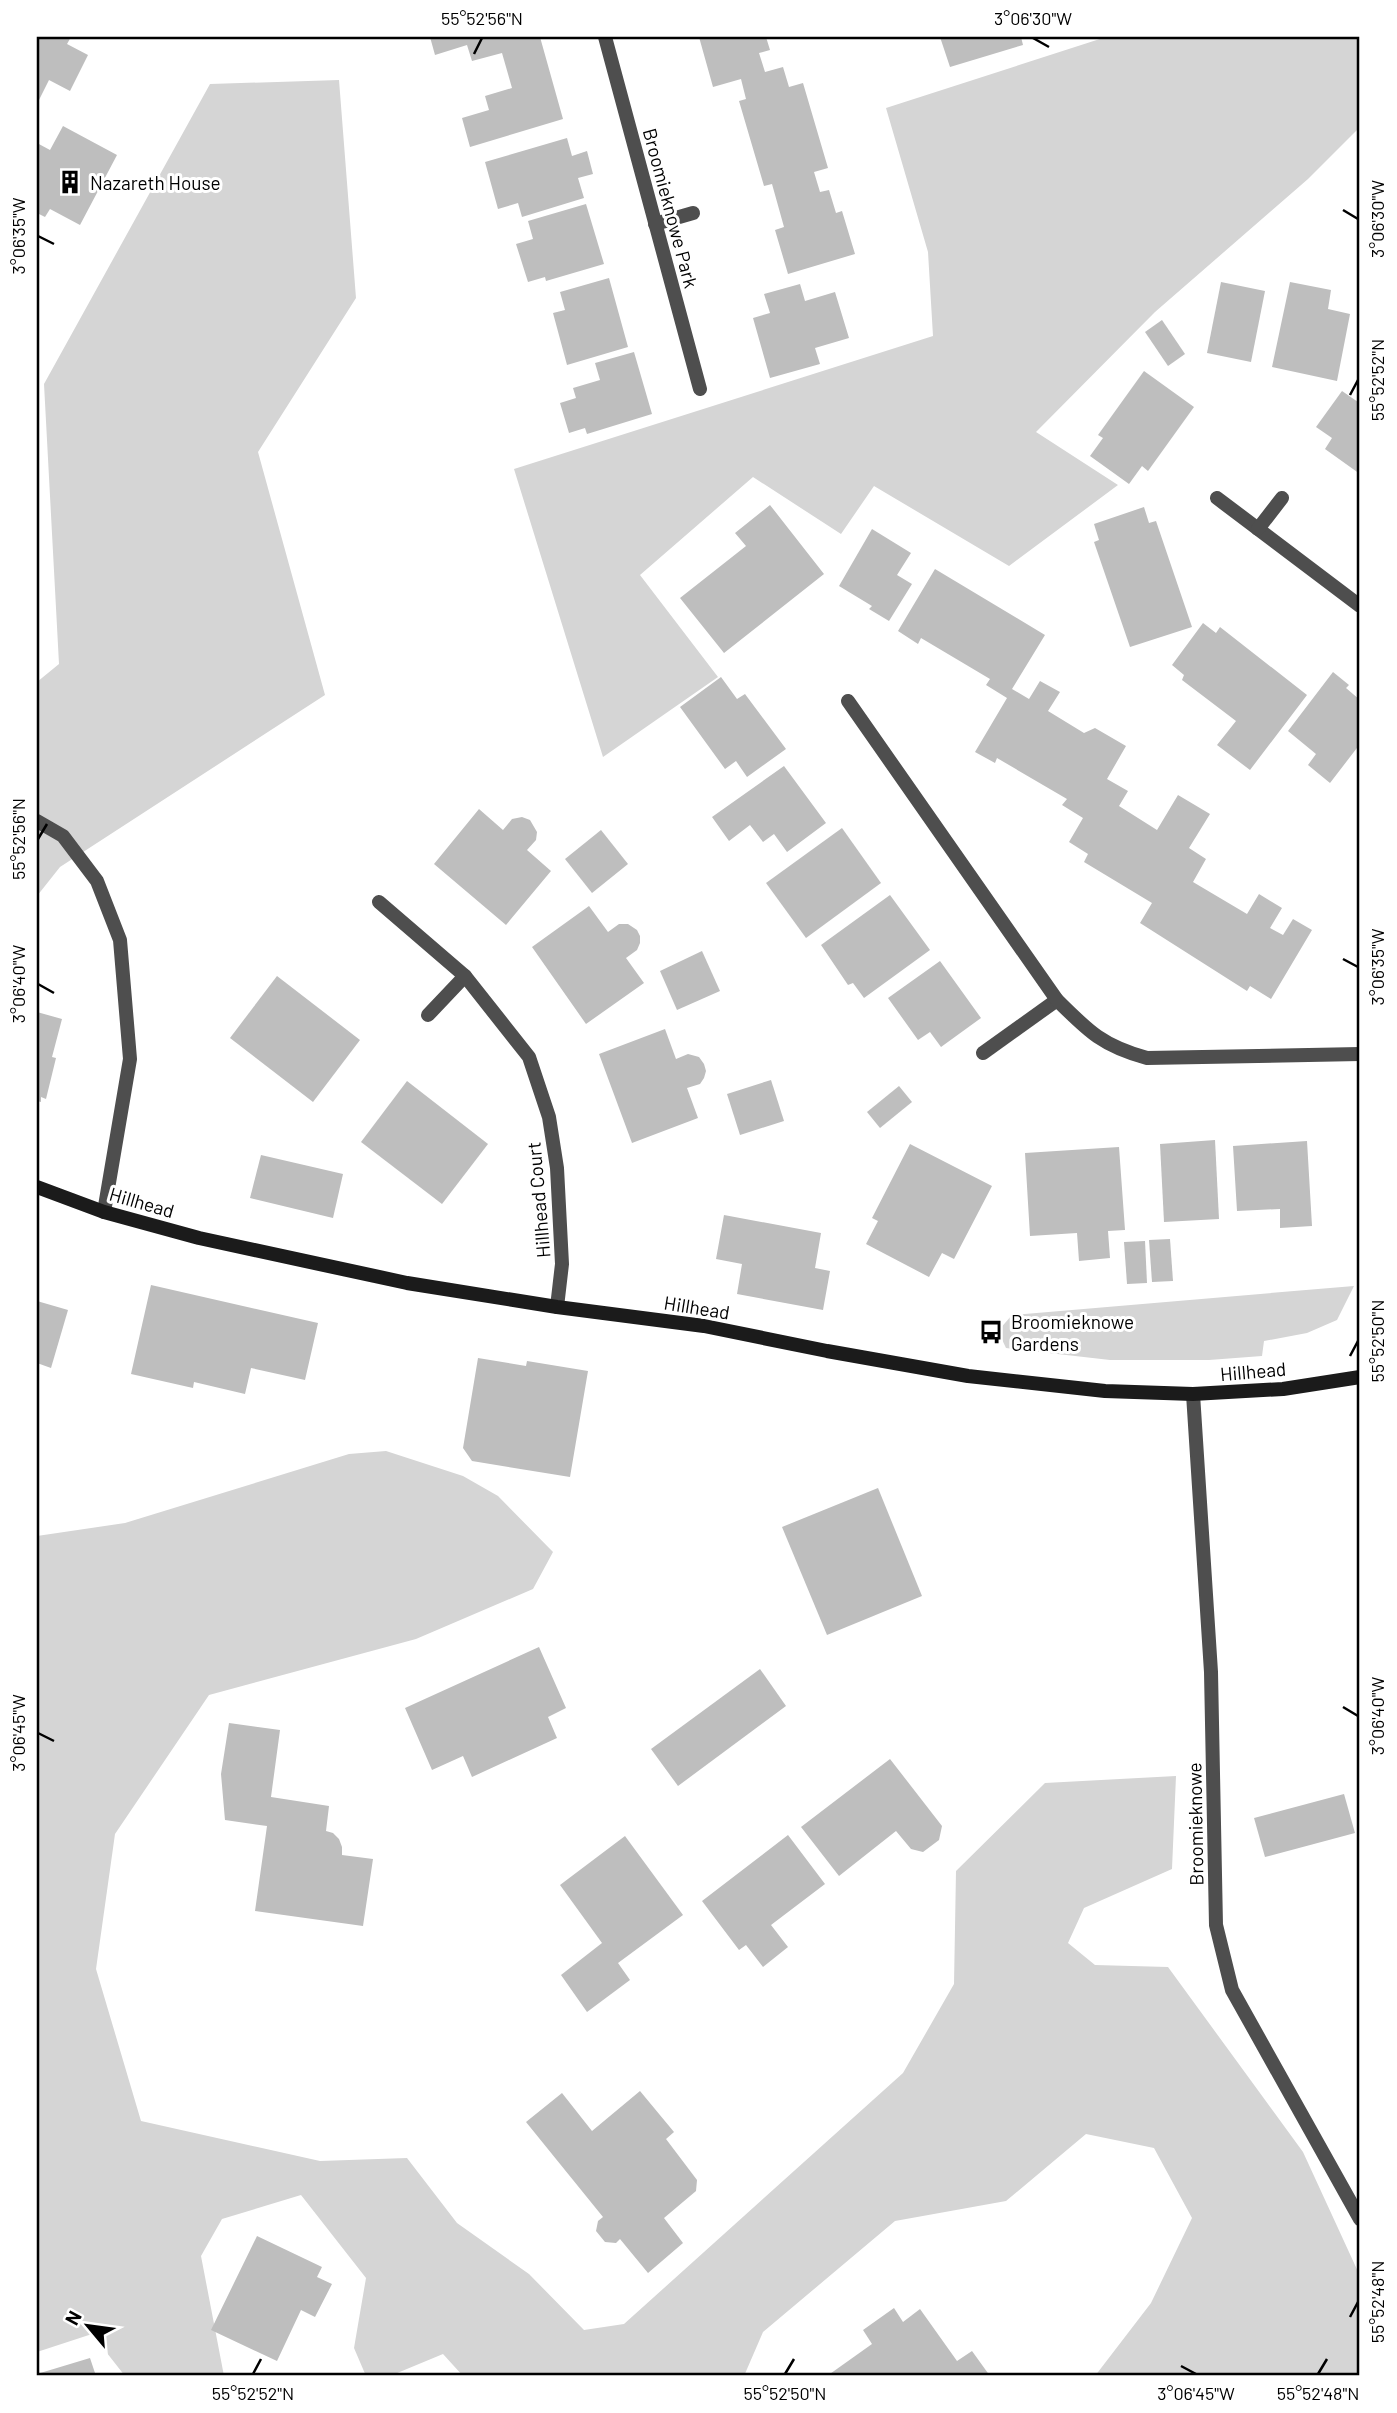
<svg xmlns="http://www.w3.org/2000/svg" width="1397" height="2413" viewBox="0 0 1397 2413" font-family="Barlow,sans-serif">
  <rect width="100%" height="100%" fill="#fff"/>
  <g fill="#d5d5d5">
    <polygon points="1106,37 1360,37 1360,127 1308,179 1155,312 1036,432 1118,485 1009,566 874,486 841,534 753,477 640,575 718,677 603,757 514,469 933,336 928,252 886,108"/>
    <polygon points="339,80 356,298 258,452 325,695 60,867 37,896 37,682 59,664 44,384 210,84"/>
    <polygon points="1354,1286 1337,1320 1307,1333 1264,1341 1262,1356 1209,1360 1110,1360 1006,1348 998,1331 1012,1315"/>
    <polygon points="386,1451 463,1476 498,1496 553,1552 533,1589 416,1639 209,1695 115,1834 96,1969 141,2121 320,2161 407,2158 457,2223 529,2274 584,2330 624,2324 903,2073 954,1984 956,1871 1045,1783 1176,1776 1172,1869 1084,1908 1068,1943 1095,1965 1168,1967 1303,2152 1360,2276 1360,2376 1095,2376 1151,2303 1192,2218 1154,2148 1086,2134 1006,2201 895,2221 763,2332 744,2376 463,2376 443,2354 390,2376 366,2376 354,2348 366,2278 301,2195 222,2219 201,2256 224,2376 125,2376 92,2334 37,2352 37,1536 125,1523 349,1454"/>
  </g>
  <g fill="#bebebe">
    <polygon points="37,37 71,37 67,44 88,55 70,91 49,80 37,104"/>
    <polygon points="430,37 540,37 563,119 470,147 462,118 489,110 485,96 512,88 502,53 472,61 467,45 435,55"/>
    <polygon points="699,37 766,37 770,50 759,53 765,72 783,67 789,87 803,83 828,168 814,172 820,192 829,190 836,213 842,211 855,254 788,274 775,230 784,227 772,184 764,186 739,101 746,99 741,79 713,87"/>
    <polygon points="940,37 1021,37 1023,45 950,67"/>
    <polygon points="63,126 117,155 80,225 50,209 45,217 37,213 37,143 50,150"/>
    <polygon points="567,138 572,156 587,151 593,174 578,178 584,198 522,217 518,203 498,209 485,162"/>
    <polygon points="586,204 604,264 546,281 545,277 528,282 516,244 533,239 528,221"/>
    <polygon points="609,278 628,347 567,365 553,313 565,310 560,292"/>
    <polygon points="1221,282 1265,291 1251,362 1207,353"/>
    <polygon points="1290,282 1331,290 1328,309 1350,314 1337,381 1272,367"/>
    <polygon points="800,284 805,301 835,292 849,338 815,348 820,364 770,378 753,318 770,313 764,294"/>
    <polygon points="1162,320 1185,354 1168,366 1145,332"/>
    <polygon points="634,352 652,414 587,434 585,428 569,433 560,403 576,398 573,388 600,380 595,363"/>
    <polygon points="1144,371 1194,407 1148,471 1142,466 1129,484 1090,456 1103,438 1098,435"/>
    <polygon points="1342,391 1358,402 1360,399 1360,474 1325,449 1332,438 1316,427"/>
    <polygon points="770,505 824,574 724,653 680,598 746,546 735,533"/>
    <polygon points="1144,507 1149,523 1156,521 1192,627 1130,647 1094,542 1099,540 1094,524"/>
    <polygon points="872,529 911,553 897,575 912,584 889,621 869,609 872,606 839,586"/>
    <polygon points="935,569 1045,635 1012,689 1029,699 1040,681 1060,692 1048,711 1084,733 1095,728 1126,746 1107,779 1128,791 1119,806 1157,830 1178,795 1210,814 1189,848 1206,859 1193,882 1247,914 1259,894 1282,908 1270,928 1283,935 1293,919 1312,930 1271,999 1250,986 1247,991 1140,923 1152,903 1084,862 1088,854 1069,842 1083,818 1062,805 1067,799 997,758 995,763 975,752 1007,698 986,685 990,679 921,638 918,644 898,631"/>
    <polygon points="1203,623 1216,633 1220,627 1307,695 1250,770 1217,745 1236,721 1182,680 1184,675 1172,665"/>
    <polygon points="1333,672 1349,685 1346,688 1360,700 1360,744 1330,783 1308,765 1316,754 1288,731"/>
    <polygon points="721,677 737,699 745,694 786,749 747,777 736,761 725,769 680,707"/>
    <polygon points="784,766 826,823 787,852 774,834 763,842 750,825 729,841 712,817"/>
    <polygon points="479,809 503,830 512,819 522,817 530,820 537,832 536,840 527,850 551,871 506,925 434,864"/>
    <polygon points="842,828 881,883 806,938 766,883"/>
    <polygon points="601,830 628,864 592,893 565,859"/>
    <polygon points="890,895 930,950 864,998 853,983 848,985 821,945"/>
    <polygon points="589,906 608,932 619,924 628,924 637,930 640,936 640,943 637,950 626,958 644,983 586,1024 532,947"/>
    <polygon points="702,951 720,991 677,1010 660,971"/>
    <polygon points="940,961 981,1018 941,1047 930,1032 918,1040 888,998"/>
    <polygon points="277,976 360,1040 313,1102 230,1038"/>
    <polygon points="37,1012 62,1019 52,1057 56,1058 46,1099 41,1097 41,1102 37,1101"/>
    <polygon points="665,1029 676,1059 688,1054 699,1057 704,1064 706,1071 704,1078 700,1084 687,1088 698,1118 632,1143 599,1054"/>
    <polygon points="771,1080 784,1121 740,1135 727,1094"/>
    <polygon points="407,1081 488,1144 442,1204 361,1142"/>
    <polygon points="899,1086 912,1102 880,1128 867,1112"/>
    <polygon points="1215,1140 1219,1219 1164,1222 1160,1144"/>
    <polygon points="1307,1141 1312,1226 1280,1228 1280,1209 1237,1211 1233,1146"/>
    <polygon points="910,1144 992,1186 954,1259 942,1253 929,1277 866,1244 878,1221 872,1218"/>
    <polygon points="1119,1147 1125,1230 1108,1231 1110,1258 1079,1261 1077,1233 1030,1236 1025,1153"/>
    <polygon points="261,1155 343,1174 333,1218 250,1198"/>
    <polygon points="724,1215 821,1233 815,1268 830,1271 823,1310 737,1294 742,1264 716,1259"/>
    <polygon points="1170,1239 1173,1281 1152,1282 1149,1240"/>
    <polygon points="1145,1241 1147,1283 1127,1284 1124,1242"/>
    <polygon points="151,1285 318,1323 305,1380 251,1368 245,1394 194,1382 193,1388 131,1374"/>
    <polygon points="37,1301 68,1310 51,1368 37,1363"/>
    <polygon points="478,1358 526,1366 527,1361 588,1371 570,1477 472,1461 463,1448"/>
    <polygon points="878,1488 922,1596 827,1635 782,1527"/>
    <polygon points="539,1647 566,1708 548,1717 557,1738 472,1777 463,1756 432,1770 405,1708"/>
    <polygon points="760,1669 786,1706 678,1786 651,1749"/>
    <polygon points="229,1723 280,1730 271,1797 329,1806 326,1831 333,1833 339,1839 342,1847 342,1855 373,1859 363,1926 255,1911 267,1826 225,1820 221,1774"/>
    <polygon points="890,1759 942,1826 939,1840 923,1852 911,1849 896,1831 839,1876 801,1827"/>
    <polygon points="1344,1794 1355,1833 1265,1857 1254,1818"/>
    <polygon points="788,1835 825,1884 771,1925 788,1947 763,1967 746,1945 739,1950 702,1901"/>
    <polygon points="625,1836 683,1915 618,1963 630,1980 587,2012 561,1975 602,1943 560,1885"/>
    <polygon points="640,2091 674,2132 666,2139 697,2180 696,2191 664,2218 683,2243 648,2273 620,2239 616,2243 605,2242 596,2231 598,2221 603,2217 526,2122 562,2093 592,2131"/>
    <polygon points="257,2236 322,2267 317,2277 332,2284 315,2317 301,2310 277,2361 211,2330"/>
    <polygon points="894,2308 903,2322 920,2309 957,2361 972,2351 990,2376 827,2376 872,2344 863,2330"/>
    <polygon points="90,2358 96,2376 37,2376 37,2374"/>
  </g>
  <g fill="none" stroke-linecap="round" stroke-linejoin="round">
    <g stroke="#4e4e4e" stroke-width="14">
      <polyline points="655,224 693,213"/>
      <polyline points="37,821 63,836 97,881 120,940 130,1059 104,1212"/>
      <polyline points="428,1015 465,976"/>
      <polyline points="983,1053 1057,1000"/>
    </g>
    <g stroke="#4e4e4e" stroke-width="14">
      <polyline points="605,37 700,389"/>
      <polyline points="1217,498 1360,606"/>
      <polyline points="1258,529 1282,498"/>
      <path d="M848,701L1057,1000C1089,1032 1103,1046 1147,1058L1360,1054"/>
      <polyline points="379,902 465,976 529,1057 549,1117 557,1168 562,1264 557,1307"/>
      <polyline points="1193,1394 1211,1672 1216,1925 1232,1990 1360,2219"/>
    </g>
    <polyline stroke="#1b1b1b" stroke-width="14" points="37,1187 104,1212 199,1238 407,1283 557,1307 704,1326 827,1351 968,1376 1105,1391 1193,1394 1283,1389 1360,1377"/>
  </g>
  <path fill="none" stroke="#000" stroke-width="2.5" d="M1033,38L1049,47M474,54L482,38M1343,210L1358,219M38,236L54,244M1350,395L1358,380M38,839L47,824M1343,959L1358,967M38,984L54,993M1350,1356L1358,1341M1343,1707L1358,1716M38,1733L54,1741M1350,2317L1358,2302M1181,2366L1196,2374M253,2374L261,2359M785,2374L794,2359M1318,2374L1327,2359"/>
  <defs>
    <g id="building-bare" transform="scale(1.89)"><path d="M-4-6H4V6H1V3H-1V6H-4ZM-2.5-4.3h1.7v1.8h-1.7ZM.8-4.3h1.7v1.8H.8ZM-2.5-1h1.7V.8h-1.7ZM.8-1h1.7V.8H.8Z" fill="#000" stroke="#fff" stroke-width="2.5" paint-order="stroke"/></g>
    <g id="bus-bare" transform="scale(1.89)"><path d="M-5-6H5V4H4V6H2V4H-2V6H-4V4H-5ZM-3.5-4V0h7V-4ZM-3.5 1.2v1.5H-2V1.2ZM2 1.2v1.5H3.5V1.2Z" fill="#000" stroke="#fff" stroke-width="2.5" paint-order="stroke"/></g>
  </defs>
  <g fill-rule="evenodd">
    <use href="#building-bare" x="70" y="182"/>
    <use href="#bus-bare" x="991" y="1332"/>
  </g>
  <g text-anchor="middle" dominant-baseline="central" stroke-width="6" stroke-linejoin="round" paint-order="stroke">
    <g font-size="19" fill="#000" stroke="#fff" text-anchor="start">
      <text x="90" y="182">Nazareth House</text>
      <text x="1011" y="1321">Broomieknowe<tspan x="1011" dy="22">Gardens</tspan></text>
    </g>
    <g font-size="19" fill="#000" stroke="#fff">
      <text transform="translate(671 208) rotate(75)">Broomieknowe Park</text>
      <text transform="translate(538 1200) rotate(-95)">Hillhead Court</text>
      <text transform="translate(142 1202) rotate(16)">Hillhead</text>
      <text transform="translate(697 1307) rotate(9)">Hillhead</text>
      <text transform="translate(1253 1371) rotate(-5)">Hillhead</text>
      <text transform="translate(1195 1824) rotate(-91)">Broomieknowe</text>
    </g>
  </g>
  <rect width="1397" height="2413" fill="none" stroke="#ffffff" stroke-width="77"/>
  <g transform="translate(88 2326) rotate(299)" stroke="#ffffff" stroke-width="5" paint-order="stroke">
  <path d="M0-5L12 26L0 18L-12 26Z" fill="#000000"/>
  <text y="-10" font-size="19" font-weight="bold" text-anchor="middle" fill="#000000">N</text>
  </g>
  <rect x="38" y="38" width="1320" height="2336" fill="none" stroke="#000" stroke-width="2.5"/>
  <g font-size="18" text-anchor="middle" fill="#000">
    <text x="482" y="25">55°52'56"N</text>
    <text x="1033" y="25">3°06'30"W</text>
    <text transform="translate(1378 219) rotate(-90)" y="6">3°06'30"W</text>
    <text transform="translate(19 236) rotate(-90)" y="6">3°06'35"W</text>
    <text transform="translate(1378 380) rotate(-90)" y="6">55°52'52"N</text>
    <text transform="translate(19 839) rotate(-90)" y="6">55°52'56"N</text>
    <text transform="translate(1378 967) rotate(-90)" y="6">3°06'35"W</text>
    <text transform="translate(19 984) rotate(-90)" y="6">3°06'40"W</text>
    <text transform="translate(1378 1341) rotate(-90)" y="6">55°52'50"N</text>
    <text transform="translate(1378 1716) rotate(-90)" y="6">3°06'40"W</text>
    <text transform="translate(19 1733) rotate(-90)" y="6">3°06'45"W</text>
    <text transform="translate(1378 2302) rotate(-90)" y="6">55°52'48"N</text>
    <text x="253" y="2400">55°52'52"N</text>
    <text x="785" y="2400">55°52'50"N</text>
    <text x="1196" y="2400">3°06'45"W</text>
    <text x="1318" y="2400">55°52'48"N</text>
  </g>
</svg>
